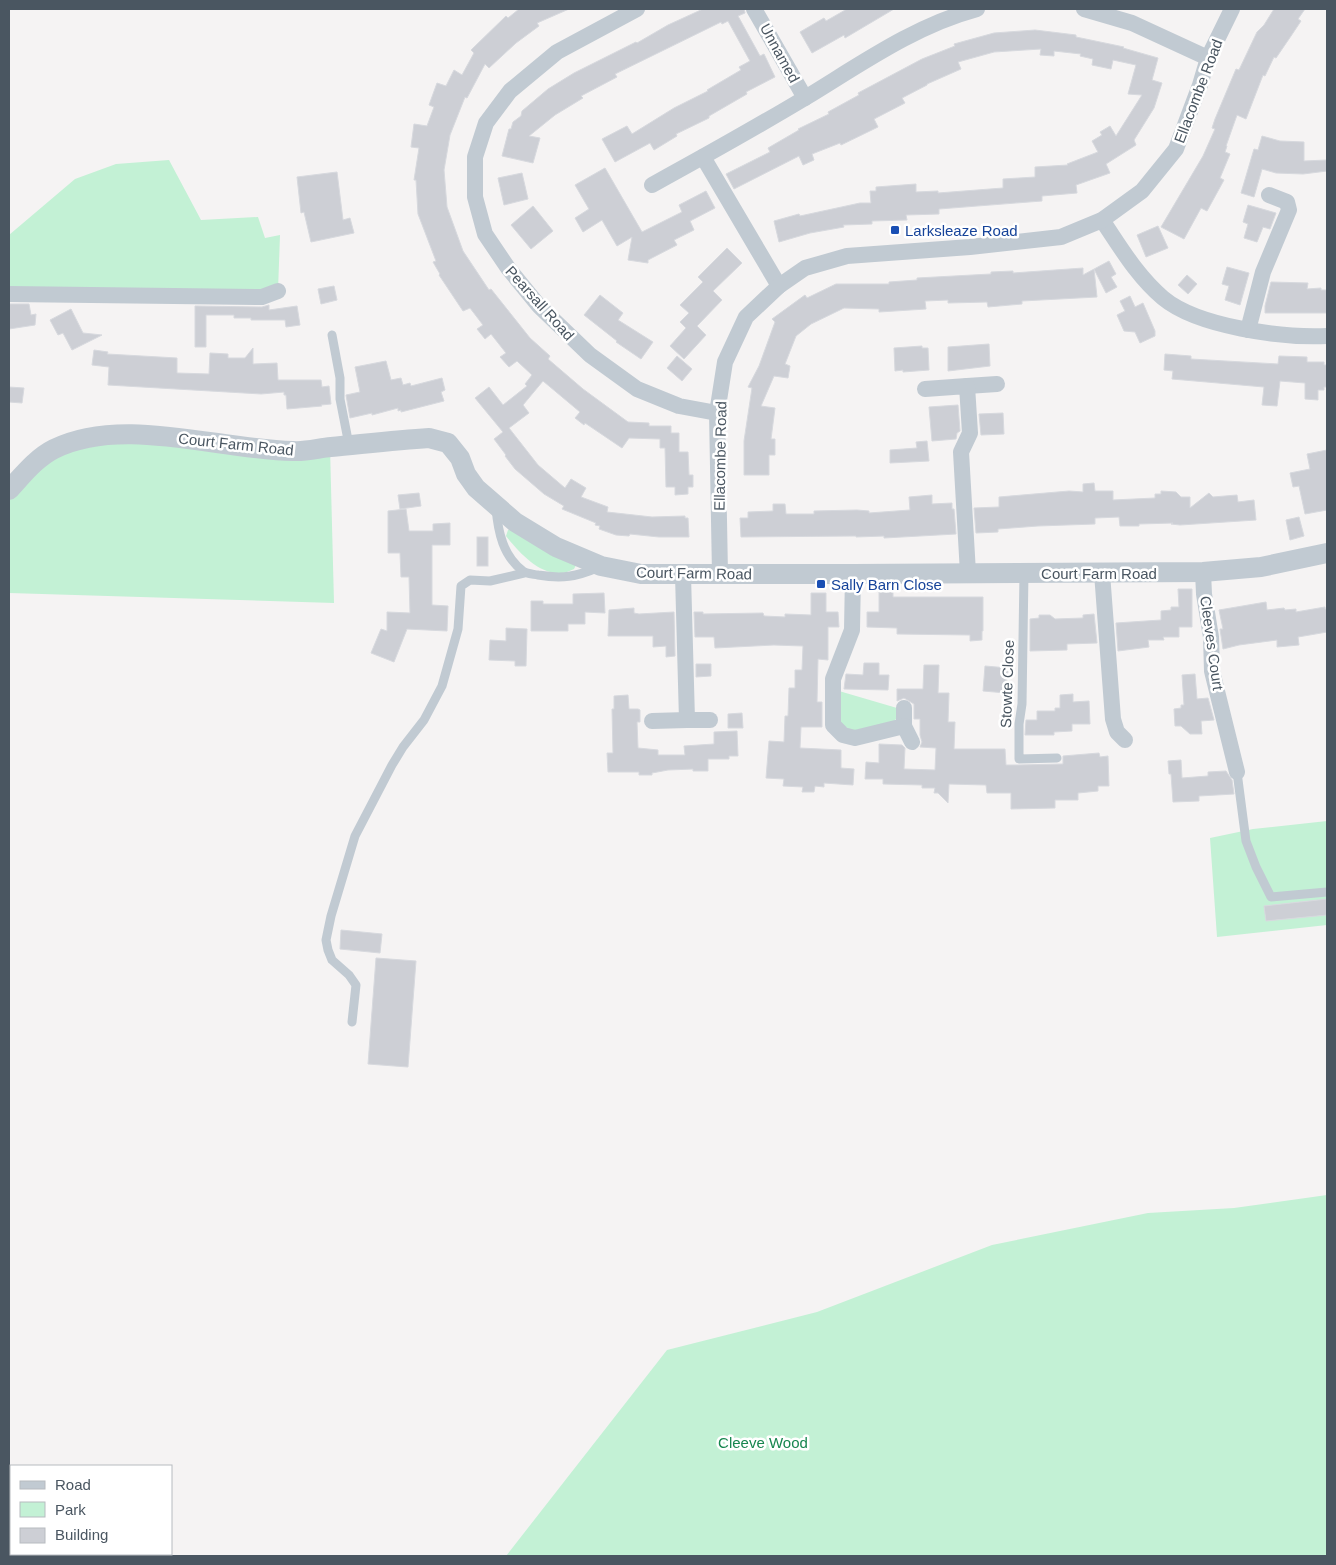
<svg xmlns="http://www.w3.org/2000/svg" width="1336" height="1565" viewBox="0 0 1336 1565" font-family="Helvetica,sans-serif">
  <rect width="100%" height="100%" fill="#f5f3f3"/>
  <g fill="#c3f1d5">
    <polygon points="169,160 201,220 258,217 265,238 280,235 278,291 9,295 9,235 75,179 116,164"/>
    <polygon points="74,442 330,447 334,603 9,593 9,490"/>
    <path d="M512,528L576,565L574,569C547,584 521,555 506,536L508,530Z"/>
    <polygon points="839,691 897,708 896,719 891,724 853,732 840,723"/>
    <polygon points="1327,821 1327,899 1264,906 1266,921 1327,915 1327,925 1217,937 1210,838 1253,829"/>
    <polygon points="1327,1195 1327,1556 506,1556 667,1350 817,1312 992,1245 1148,1213 1234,1208"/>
  </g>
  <g fill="#cdcfd5" stroke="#d7d9de">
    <polygon points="519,9 569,9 537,23 539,26 516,43 489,68 485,64 467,98 465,97 450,135 444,170 447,207 463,251 489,290 491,289 530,338 550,356 548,359 583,389 628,422 649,423 649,426 671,426 671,433 679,433 679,452 688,452 689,475 693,475 693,487 688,487 688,494 675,495 675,487 666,487 665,448 660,448 660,439 629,438 622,448 585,423 584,425 575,418 580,412 543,381 523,405 529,413 509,428 538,465 565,488 571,479 586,488 581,497 608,507 607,512 652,517 685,516 685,518 688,518 689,537 659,537 630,534 629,536 616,535 599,529 600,526 595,525 596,523 562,509 564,506 544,494 515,469 505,456 506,455 494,439 503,432 475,398 489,387 503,405 527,386 525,384 532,375 517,361 509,367 500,357 506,353 491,334 485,339 477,329 483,325 470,308 463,311 439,275 440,274 433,262 436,261 418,214 416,180 414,180 419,148 411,147 414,124 427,126 434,107 429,105 437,83 446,86 454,70 462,75 474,53 471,50 506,16 508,18"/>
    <polygon points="703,9 744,9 745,13 738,16 760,56 764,54 775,77 746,92 747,94 709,116 709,118 676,134 677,136 654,150 650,143 615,162 602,139 627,126 632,134 674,108 708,91 707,90 741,70 739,67 750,61 728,21 722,24 721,22 615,74 617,77 581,96 583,98 555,115 529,136 540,138 533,163 502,156 509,129 511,129 513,122 521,116 522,111 548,89 574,73 636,42 637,43 668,25"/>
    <polygon points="847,9 894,9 845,38 844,35 812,53 800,32 824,18 826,21"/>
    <polygon points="1274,9 1305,9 1298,19 1301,21 1291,36 1276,58 1274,57 1265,76 1263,75 1246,119 1237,115 1226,146 1227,146 1225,152 1230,154 1220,178 1224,180 1207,211 1201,208 1184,239 1161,227 1203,156 1215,129 1212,128 1215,119 1236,69 1239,70 1257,32 1264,25"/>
    <polygon points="1035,30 1076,35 1076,37 1124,47 1123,48 1158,58 1152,80 1162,83 1154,108 1134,140 1136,145 1106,164 1110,173 1076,185 1077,193 1042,196 1042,201 939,209 939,214 906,215 907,220 872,221 872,224 843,225 844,227 810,233 779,242 774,221 799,214 800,216 860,203 871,203 870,191 876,191 876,187 916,184 916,192 938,191 938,193 1003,188 1003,179 1035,177 1035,167 1068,165 1067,164 1098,152 1092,141 1102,135 1100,132 1110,126 1116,136 1142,95 1128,94 1136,65 1113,60 1111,69 1092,65 1093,59 1080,56 1081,54 1054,51 1054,56 1040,55 1041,49 994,52 958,62 961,69 927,84 927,85 902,98 905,103 874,119 878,127 841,145 840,143 812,154 814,160 803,165 799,156 734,189 726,174 770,152 768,148 799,130 798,129 829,114 828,112 859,95 858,93 922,59 955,46 954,44 994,33"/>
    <polygon points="1262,136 1280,141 1304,142 1304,161 1327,160 1327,171 1303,174 1276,173 1262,169 1254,197 1241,193 1254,149 1258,150"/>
    <polygon points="605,168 642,232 682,212 679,205 706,191 715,208 690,221 694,230 674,240 677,245 648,260 648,263 628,260 632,237 617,246 602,220 583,232 575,218 589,209 575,185"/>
    <polygon points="337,172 343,220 350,218 354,233 311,242 304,212 301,213 297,177"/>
    <polygon points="522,173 528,199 504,205 498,178"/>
    <polygon points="1248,205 1276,213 1270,229 1263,227 1257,242 1244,238 1248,224 1243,222"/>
    <polygon points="533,206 553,231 531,249 511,225"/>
    <polygon points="1158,226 1168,248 1146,257 1137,235"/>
    <polygon points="727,248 742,263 713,291 722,300 697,326 706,335 684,359 670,346 686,328 680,322 689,313 680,305 703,282 698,277"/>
    <polygon points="1109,261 1116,274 1111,277 1117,287 1106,293 1094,269 1097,297 1022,301 1022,304 988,307 987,302 948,303 948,300 925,301 926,309 879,312 879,309 844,308 811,324 796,336 785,364 790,366 788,378 774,376 761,406 775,408 771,439 775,439 775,455 769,455 769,475 744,475 744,441 752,388 748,387 759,366 775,322 772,319 805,295 807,298 836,284 889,284 889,282 917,280 917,278 991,274 991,272 1013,271 1013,273 1083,268 1083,275"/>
    <polygon points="1227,267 1249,273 1240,305 1225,300 1229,286 1222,284"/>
    <polygon points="1187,275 1197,284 1188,294 1178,285"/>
    <polygon points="1271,282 1308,283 1307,289 1321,288 1321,290 1327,290 1327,313 1265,313 1265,306"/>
    <polygon points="334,286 337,300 321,304 318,289"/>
    <polygon points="600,295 623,313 618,320 653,342 641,359 616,342 617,341 584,315"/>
    <polygon points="1130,296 1135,307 1143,303 1155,331 1155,336 1140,343 1135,332 1124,331 1117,315 1125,311 1120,301"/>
    <polygon points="9,304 29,304 31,315 36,314 35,325 9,329"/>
    <polygon points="269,305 269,310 297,306 300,325 286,327 285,320 251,320 251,318 234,318 234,315 206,315 206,347 195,347 195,306 262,307"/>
    <polygon points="71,309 83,333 102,335 72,350 63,333 58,335 50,320"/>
    <polygon points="989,344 990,366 948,371 948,347"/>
    <polygon points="922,346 922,348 928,348 929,370 903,372 903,370 895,371 894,348"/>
    <polygon points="253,348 253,364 277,363 278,380 321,380 322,387 329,386 331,404 321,405 322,406 287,409 286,395 284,395 284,392 261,394 108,385 109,367 92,365 94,350 108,352 107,354 177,358 177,373 209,374 210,353 228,354 228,358 245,358"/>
    <polygon points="1165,354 1191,356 1191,359 1278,364 1279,356 1307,357 1307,362 1324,362 1324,365 1327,365 1327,387 1324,387 1324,390 1318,390 1318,400 1305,399 1305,383 1280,381 1277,406 1262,405 1264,387 1172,379 1173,371 1164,370"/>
    <polygon points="677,356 692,369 682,381 667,368"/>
    <polygon points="386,361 391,380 401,378 403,385 410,383 411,386 442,378 445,390 441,392 444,401 401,412 401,410 398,411 398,408 372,415 372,413 350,418 346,395 360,392 355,367"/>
    <polygon points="9,387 24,388 22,403 9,402"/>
    <polygon points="958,405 960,431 957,433 956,439 932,441 929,407"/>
    <polygon points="1003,413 1004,434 981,435 979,414"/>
    <polygon points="927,441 929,461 890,463 890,450 917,448 916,442"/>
    <polygon points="1327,450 1327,510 1305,514 1299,486 1293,487 1290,473 1310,469 1307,454"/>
    <polygon points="1094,483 1095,491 1113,491 1113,500 1155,498 1155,494 1161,494 1161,491 1176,492 1181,497 1190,497 1190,508 1209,493 1213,497 1237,495 1238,502 1254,500 1256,520 1180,525 1171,524 1173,523 1139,524 1139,526 1120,526 1119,517 1095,518 1095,524 1038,526 998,529 998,532 976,533 974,508 999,507 999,497 1069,491 1083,492 1083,484"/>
    <polygon points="419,493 421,506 400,509 398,495"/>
    <polygon points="932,495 932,504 952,503 952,509 954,509 956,534 884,538 884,536 856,537 856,536 741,537 740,518 748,518 748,512 773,511 773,504 785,504 786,514 814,514 814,511 857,510 869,511 869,513 910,510 909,497"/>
    <polygon points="406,509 409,531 433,531 433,524 450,523 450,545 432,545 432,605 448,606 447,631 407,629 394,662 371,653 381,629 387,631 387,612 410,613 409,577 401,577 400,553 388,553 388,511"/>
    <polygon points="1299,517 1304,536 1290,540 1286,520"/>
    <rect x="477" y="537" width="11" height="29"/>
    <polygon points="1178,589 1192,589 1192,627 1179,627 1179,637 1163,637 1164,640 1148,640 1149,647 1118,651 1116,623 1161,620 1161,611 1171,610 1171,607 1179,607"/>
    <polygon points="879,592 893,592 893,597 983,597 983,631 982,631 982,640 970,641 970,635 897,634 897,628 867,627 867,612 879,612"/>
    <polygon points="604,593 605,613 585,612 585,624 568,624 568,631 531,631 531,601 543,601 543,604 573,604 573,594"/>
    <polygon points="811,593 826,593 826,612 838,612 839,627 828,627 828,660 818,659 817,702 822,702 822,727 801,727 800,748 841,750 841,768 854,769 853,785 824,783 824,787 815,786 814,792 802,792 803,787 783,786 784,779 766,778 769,741 784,742 785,716 788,716 789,688 795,688 795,670 802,670 803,646 774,645 715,648 714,637 695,637 694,612 703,612 703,614 763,613 764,616 785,617 785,614 811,615"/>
    <polygon points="1266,602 1267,610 1284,608 1285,610 1296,609 1296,612 1325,607 1325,609 1327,609 1327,632 1298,637 1299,645 1277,647 1277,640 1239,645 1223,649 1220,629 1223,629 1219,610"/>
    <polygon points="634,608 634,613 639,614 674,612 675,656 666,657 666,646 653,647 653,636 608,636 609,610"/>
    <polygon points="1094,614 1097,643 1067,644 1067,650 1030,651 1030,619 1039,618 1039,615 1050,615 1055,619 1083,618 1083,615"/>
    <polygon points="506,628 527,629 526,666 515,666 515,661 489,660 490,640 506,641"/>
    <polygon points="864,663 879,663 879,675 889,675 888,690 844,689 846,674 863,675"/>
    <polygon points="696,664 711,664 711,676 696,677"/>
    <polygon points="924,665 939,665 938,693 949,693 948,722 955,722 954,749 1005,749 1006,765 1019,765 1063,764 1063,756 1099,753 1100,757 1108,756 1109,786 1098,786 1098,791 1078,793 1078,800 1055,800 1055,808 1011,809 1011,793 987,793 986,785 949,784 948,803 938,793 934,793 935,788 922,788 922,785 883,784 883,779 865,779 866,762 879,763 879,744 902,745 905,748 904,769 935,770 936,748 920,747 922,742 920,735 920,719 914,719 914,704 904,698 897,701 897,689 923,689"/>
    <polygon points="985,666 1008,668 1006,693 983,691"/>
    <polygon points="1195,674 1197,699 1208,698 1214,720 1201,721 1202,734 1190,734 1181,726 1175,726 1174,709 1181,708 1181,705 1184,705 1182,675"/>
    <polygon points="1073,694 1073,702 1089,701 1090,724 1072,724 1072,731 1054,732 1054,735 1025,735 1026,720 1037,720 1037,711 1055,711 1055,708 1060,708 1060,695"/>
    <polygon points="628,695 629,709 638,709 640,710 640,722 637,722 638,748 658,750 658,755 685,755 684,746 714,744 714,732 737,731 738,756 729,756 729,759 708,759 708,771 693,771 693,769 668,770 652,773 652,775 639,775 639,772 608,772 607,753 613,753 612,709 614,709 614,696"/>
    <polygon points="742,713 743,728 728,728 728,714"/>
    <polygon points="1181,760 1182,778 1208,776 1208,772 1226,771 1232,780 1234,794 1199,796 1199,801 1173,802 1171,774 1169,774 1168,761"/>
    <polygon points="1327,899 1327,915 1266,921 1264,906"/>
    <polygon points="341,930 382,934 380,953 340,949"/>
    <polygon points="376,958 416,961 408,1067 368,1064"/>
  </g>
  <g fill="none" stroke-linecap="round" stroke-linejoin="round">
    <g stroke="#c1cad2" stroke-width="9">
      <polyline points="332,335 340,378 340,399 349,445"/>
      <path d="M496,508C498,532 503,556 523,571C526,574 533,574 538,575C562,579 576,577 599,567"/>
      <polyline points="1024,573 1022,704 1019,724 1019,759 1057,758"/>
      <polyline points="1237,772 1246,841 1256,867 1271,897 1327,892"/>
      <polyline points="352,1022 356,985 349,975 332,960 328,950 326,940 331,916 355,836 392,765 403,747 424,720 442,686 458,629 461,586 470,580 490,581 524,573"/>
    </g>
    <g stroke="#c1cad2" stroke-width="16">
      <polyline points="637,9 557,52 510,91 486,123 475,157 475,197 485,234 508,268 539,306 590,355 637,389 679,406 717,413"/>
      <polyline points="754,9 805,98"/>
      <polyline points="1084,9 1132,23 1208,58"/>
      <polyline points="703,157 779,286"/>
      <path d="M652,185C703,157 755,128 805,98C861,64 914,26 977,9"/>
      <path d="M1102,220C1121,248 1137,276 1163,298C1198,327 1282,338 1327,336"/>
      <polyline points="9,294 262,297 278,291"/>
      <polyline points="1248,330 1263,272 1289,210 1287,202 1269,195"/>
      <polyline points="967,386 997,384"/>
      <polyline points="925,389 967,386 970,433 961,452 968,573"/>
      <polyline points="1203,572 1204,594 1211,637 1212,671 1237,772"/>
      <polyline points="1102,573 1113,719 1117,732 1125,740"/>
      <polyline points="720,574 717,413 725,362 746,317 779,286 805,268 847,256 970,247 1061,237 1102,220 1142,191 1176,149 1200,85 1208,58 1232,9"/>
      <polyline points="853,574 852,630 833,679 833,725 843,735 855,738 904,726 904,708"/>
      <polyline points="687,720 710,720"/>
      <polyline points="652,721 687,720 683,575"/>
      <polyline points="904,726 912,742"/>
    </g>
    <path stroke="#c1cad2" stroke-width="20" d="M9,490C22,476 36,458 54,449C122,415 220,450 293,451C306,452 319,448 331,447C363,444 396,440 429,438L448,443L460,458L466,474L476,488L515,522L556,547L601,566L641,574H853L1203,572L1261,567L1327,553"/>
  </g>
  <g fill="#1a4fb4" stroke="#fff" stroke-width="2">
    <rect x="890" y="225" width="10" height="10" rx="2.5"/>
    <rect x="816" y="579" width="10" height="10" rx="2.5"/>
  </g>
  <g text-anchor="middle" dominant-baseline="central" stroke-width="5" stroke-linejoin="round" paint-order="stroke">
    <g font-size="15" fill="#4a5661" stroke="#fff">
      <text transform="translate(780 53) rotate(61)">Unnamed</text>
      <text transform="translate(1198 91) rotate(-69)">Ellacombe Road</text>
      <text transform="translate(540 303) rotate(48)">Pearsall Road</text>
      <text transform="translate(236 444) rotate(6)">Court Farm Road</text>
      <text transform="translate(720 456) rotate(-89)">Ellacombe Road</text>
      <text transform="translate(694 573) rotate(1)">Court Farm Road</text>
      <text x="1099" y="573">Court Farm Road</text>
      <text transform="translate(1212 643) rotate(82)">Cleeves Court</text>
      <text transform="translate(1007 684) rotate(-88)">Stowte Close</text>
    </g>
    <g font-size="15" fill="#164399" stroke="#fff" text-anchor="start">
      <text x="905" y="230">Larksleaze Road</text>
      <text x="831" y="584">Sally Barn Close</text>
    </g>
    <g font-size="15" fill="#17864f" stroke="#fff">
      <text x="763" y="1442">Cleeve Wood</text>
    </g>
  </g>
  <rect width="1336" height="1565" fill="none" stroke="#4a5661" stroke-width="20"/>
  <rect x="10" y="1465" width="162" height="90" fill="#ffffff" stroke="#b7bbc0"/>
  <rect x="20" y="1481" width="25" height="8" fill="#c1cad2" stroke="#b7bbc0"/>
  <text x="55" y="1490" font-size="15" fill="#4a5661">Road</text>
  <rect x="20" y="1502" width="25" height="15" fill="#c3f1d5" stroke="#b7bbc0"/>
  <text x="55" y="1515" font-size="15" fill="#4a5661">Park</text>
  <rect x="20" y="1528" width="25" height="15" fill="#cdcfd5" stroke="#b7bbc0"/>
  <text x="55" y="1540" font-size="15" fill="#4a5661">Building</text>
</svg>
